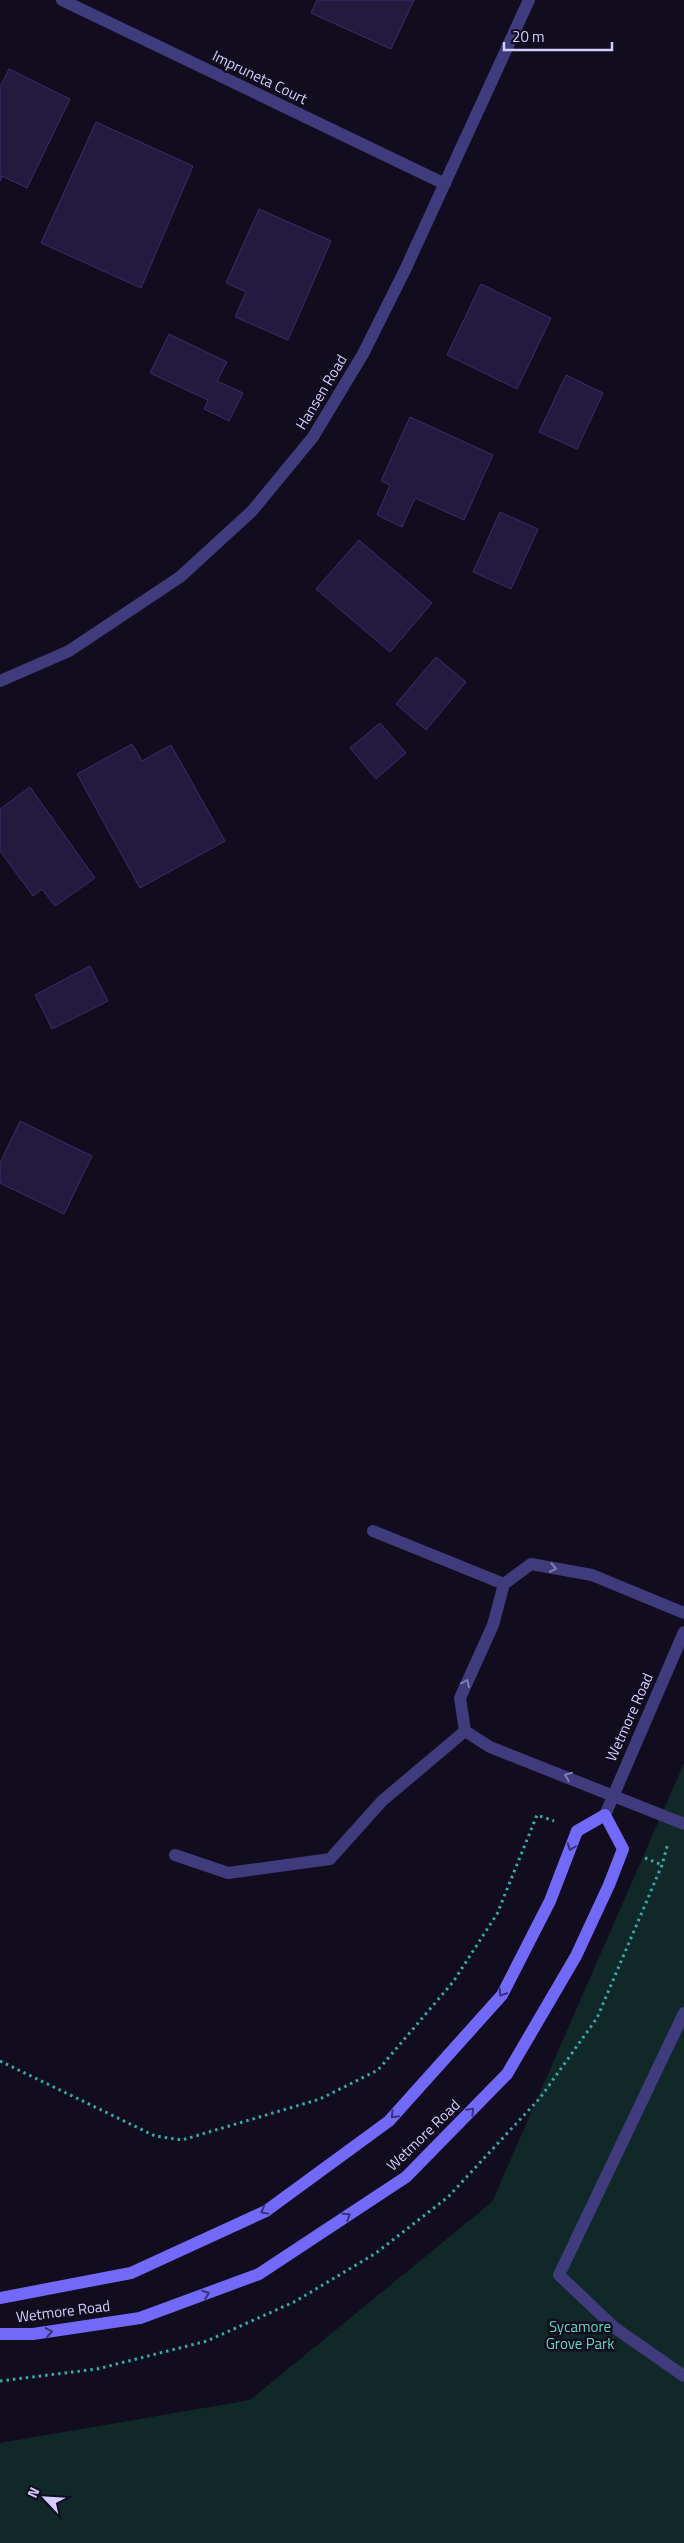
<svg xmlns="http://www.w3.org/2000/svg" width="684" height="2543" viewBox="0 0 684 2543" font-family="'Titillium Web',sans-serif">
  <rect width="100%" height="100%" fill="#110d1f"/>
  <polygon fill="#112828" points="684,1763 684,2543 0,2543 0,2443 250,2400 492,2202"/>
  <g fill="#231a3f" stroke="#3b2d6a">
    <polygon points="317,0 414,0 391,49 311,13"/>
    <polygon points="9,69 70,99 27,188 2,176 0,181 0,87"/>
    <polygon points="96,122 193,166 141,288 41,243"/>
    <polygon points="259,209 331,241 288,340 235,317 246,292 226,283"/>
    <polygon points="481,284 551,318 517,389 447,355"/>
    <polygon points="169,334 227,362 217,381 243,393 229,421 204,409 208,400 150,373"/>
    <polygon points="566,375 603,393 577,449 539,432"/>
    <polygon points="410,417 493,455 464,520 415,498 402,527 377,515 390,485 381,481"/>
    <polygon points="500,512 538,529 511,589 473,572"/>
    <polygon points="359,540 432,603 390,652 316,589"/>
    <polygon points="436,657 466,682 426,730 396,704"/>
    <polygon points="380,723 406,753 376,779 350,748"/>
    <polygon points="132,744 142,761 171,745 225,841 140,888 77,774"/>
    <polygon points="30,787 95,878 55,906 42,889 33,896 0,851 0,809"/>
    <polygon points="90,966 108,1001 52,1029 35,995"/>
    <polygon points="20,1121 92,1156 64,1214 0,1183 0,1163"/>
  </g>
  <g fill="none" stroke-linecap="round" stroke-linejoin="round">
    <g stroke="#33aba8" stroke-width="3" stroke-dasharray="2.5 4" stroke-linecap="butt">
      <polyline points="645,1858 662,1865"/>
      <polyline points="0,2061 155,2136 182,2140 320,2099 378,2070 453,1982 497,1914 537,1815 554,1821"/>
      <polyline points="0,2381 97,2369 207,2341 296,2301 376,2253 448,2197 540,2098 597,2018 662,1865 668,1843"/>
    </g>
    <g stroke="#3f3b7c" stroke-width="12">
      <polyline points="373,1531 504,1584"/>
      <polyline points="684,1613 592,1575 531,1564 504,1584 493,1625 460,1698 465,1731 490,1747 684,1824"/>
      <polyline points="175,1855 228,1873 330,1859 382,1801 465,1731"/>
      <polyline points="684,2013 559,2275 615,2328 684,2376"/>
    </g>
    <polyline stroke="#3f3b7c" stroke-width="12" points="62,0 445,184"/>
    <g stroke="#3f3b7c" stroke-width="12">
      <polyline points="0,681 69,651 180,577 252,511 313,437 363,354 405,270 529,0"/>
      <polyline points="605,1815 684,1632"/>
    </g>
    <polyline stroke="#7269f8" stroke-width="12" points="0,2298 131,2273 266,2211 389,2121 502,1995 550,1901 577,1831 605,1815 623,1849 609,1885 576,1956 507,2074 406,2177 259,2274 140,2318 33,2334 0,2334"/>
  </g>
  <defs><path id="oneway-chevron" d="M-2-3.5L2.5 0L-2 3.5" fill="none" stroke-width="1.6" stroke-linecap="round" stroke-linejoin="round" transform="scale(1.25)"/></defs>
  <g stroke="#827db6">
    <use href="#oneway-chevron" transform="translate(553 1568) rotate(11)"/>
    <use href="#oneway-chevron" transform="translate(466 1683) rotate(-65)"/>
    <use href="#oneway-chevron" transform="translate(568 1776) rotate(-159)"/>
  </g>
  <g stroke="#383276">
    <use href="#oneway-chevron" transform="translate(571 1847) rotate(111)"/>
    <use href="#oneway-chevron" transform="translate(502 1993) rotate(123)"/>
    <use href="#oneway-chevron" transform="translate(471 2111) rotate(-45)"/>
    <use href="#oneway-chevron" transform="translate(394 2115) rotate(133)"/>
    <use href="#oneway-chevron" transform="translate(264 2211) rotate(151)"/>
    <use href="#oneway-chevron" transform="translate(347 2216) rotate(-33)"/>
    <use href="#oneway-chevron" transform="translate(206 2294) rotate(-20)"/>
    <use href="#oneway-chevron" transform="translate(49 2332) rotate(-9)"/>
  </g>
  <g text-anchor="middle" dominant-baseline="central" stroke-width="5" stroke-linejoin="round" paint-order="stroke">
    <g font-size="15" fill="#d4cdfd" stroke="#110d1f">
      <text transform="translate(260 77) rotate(26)">Impruneta Court</text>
      <text transform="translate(321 392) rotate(-59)">Hansen Road</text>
      <text transform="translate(629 1717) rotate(-66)">Wetmore Road</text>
      <text transform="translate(423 2135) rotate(-44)">Wetmore Road</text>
      <text transform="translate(63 2311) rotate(-7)">Wetmore Road</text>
    </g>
    <g font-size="15" fill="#5ed8be" stroke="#110d1f">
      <text x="580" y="2326">Sycamore<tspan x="580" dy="17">Grove Park</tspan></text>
    </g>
  </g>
  <g transform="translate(45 2498) rotate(295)" stroke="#110d1f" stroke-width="4" paint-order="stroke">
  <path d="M0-4L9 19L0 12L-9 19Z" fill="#d4cdfd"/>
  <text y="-8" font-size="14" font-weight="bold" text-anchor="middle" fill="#d4cdfd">N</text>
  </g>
  <path d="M504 42v8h108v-8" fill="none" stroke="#d4cdfd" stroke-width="2.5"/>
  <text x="512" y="42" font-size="15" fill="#d4cdfd" stroke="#110d1f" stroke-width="4" paint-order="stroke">20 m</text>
</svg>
